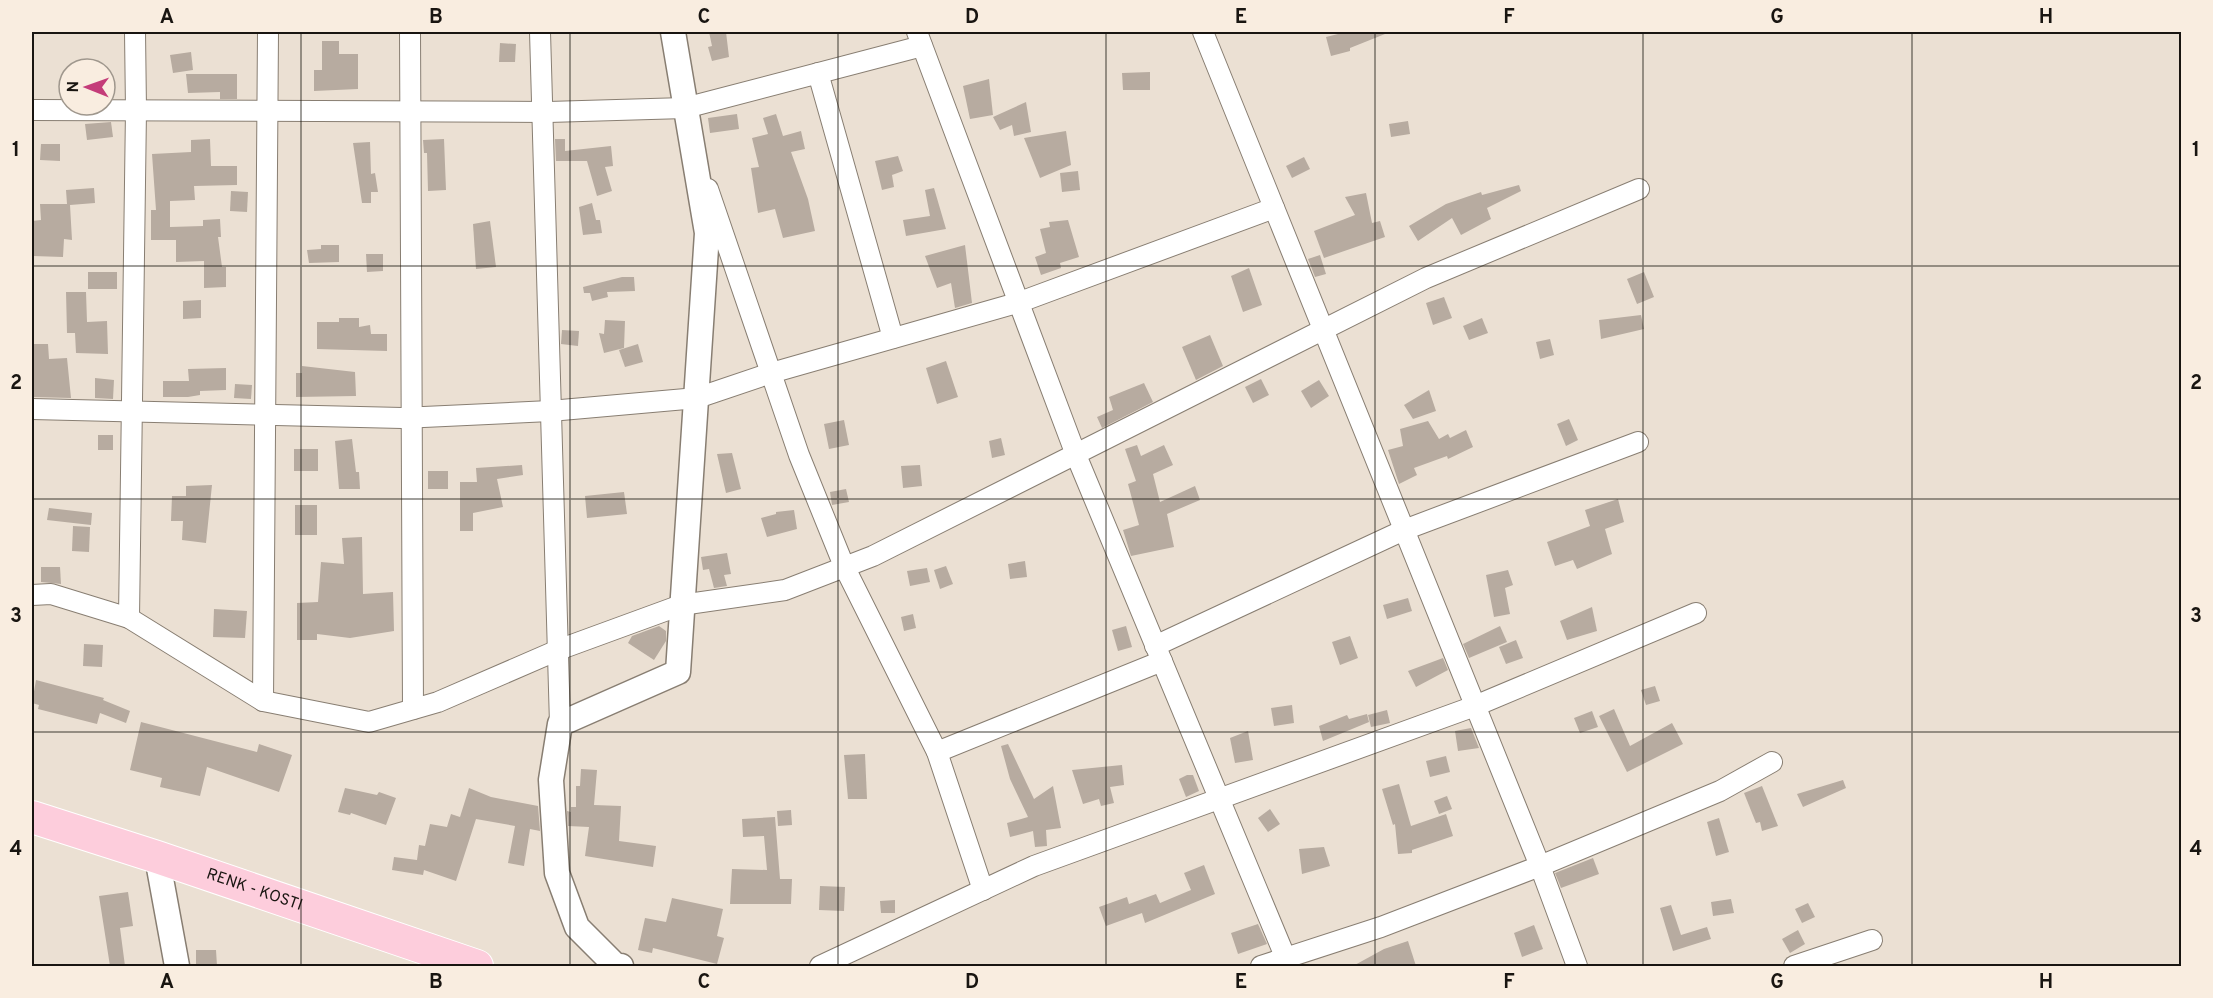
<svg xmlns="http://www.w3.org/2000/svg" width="2213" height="998" viewBox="0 0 2213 998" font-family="Overpass,sans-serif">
  <rect width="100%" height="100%" fill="#ebe0d3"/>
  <g fill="#b7aba0">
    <polygon points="709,32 726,32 729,57 712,61 708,47 712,46"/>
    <polygon points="1346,32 1390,32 1350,48 1350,51 1331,56 1326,37"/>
    <polygon points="322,41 339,41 339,54 358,54 358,89 314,91 314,70 322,70"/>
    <polygon points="500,43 516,44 515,62 499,62"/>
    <polygon points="191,52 193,70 173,73 170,55"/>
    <polygon points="1150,72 1150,90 1123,90 1122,73"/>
    <polygon points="186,74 237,74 237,99 220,99 220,92 188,93"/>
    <polygon points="989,79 993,115 970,119 963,86"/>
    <polygon points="1026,102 1031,132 1014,136 1012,125 1000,130 993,117"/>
    <polygon points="737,114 739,129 710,133 708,118"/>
    <polygon points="776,114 783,136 801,131 805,149 791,152 808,199 815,231 783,238 775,209 758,213 751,168 759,167 752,138 768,134 763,118"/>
    <polygon points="1408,121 1410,134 1391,137 1389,124"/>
    <polygon points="111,122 113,137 87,140 85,124"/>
    <polygon points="1066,131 1071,165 1040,178 1024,138"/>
    <polygon points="210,139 211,166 237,166 237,185 194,186 195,200 170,201 170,227 203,226 203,220 220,219 221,237 218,237 222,267 226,267 226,287 204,288 204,261 176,262 176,240 151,240 151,210 156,210 152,154 191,152 191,140"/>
    <polygon points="444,139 446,190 428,191 427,153 424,153 423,140"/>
    <polygon points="555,139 565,139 565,151 611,146 613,166 605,167 612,191 597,196 587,161 556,161"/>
    <polygon points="370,142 371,174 375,173 378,192 371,192 371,203 362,203 353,143"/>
    <polygon points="41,144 60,144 60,161 40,160"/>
    <polygon points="898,156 903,171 892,175 894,187 882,190 875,161"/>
    <polygon points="1304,157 1310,169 1292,178 1286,166"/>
    <polygon points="1078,171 1080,190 1062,192 1060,173"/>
    <polygon points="1519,185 1521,191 1487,208 1491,219 1461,235 1452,218 1418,241 1409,226 1446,204 1481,192 1482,195"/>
    <polygon points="94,188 95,203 70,205 72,240 64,239 63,257 33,256 32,221 41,220 40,204 67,204 66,190"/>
    <polygon points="934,188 946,229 906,236 903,220 930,216 925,190"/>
    <polygon points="231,191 248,192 247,212 230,211"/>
    <polygon points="1366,193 1372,223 1380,221 1385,237 1324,258 1314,231 1355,215 1345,197"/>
    <polygon points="592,203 596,220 600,220 602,233 583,235 579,207"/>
    <polygon points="1068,220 1079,257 1060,263 1061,268 1041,275 1035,257 1046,253 1040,229 1050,227 1049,222"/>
    <polygon points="490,221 496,267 476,269 473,224"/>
    <polygon points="321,245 339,245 339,262 309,263 307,250 321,249"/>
    <polygon points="965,245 972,303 955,308 951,283 937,288 925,256"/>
    <polygon points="366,254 383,254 383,271 367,272"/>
    <polygon points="1320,255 1326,274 1315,277 1308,259"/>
    <polygon points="1249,268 1262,305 1243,312 1231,276"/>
    <rect x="88" y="272" width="29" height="17"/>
    <polygon points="1644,272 1654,297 1637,304 1627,279"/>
    <polygon points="622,277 634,277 635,291 607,292 608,297 592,301 590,293 584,293 583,287"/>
    <polygon points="66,292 86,292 87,322 107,321 108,354 76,353 75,333 67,333"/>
    <polygon points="1444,297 1452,318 1433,325 1426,303"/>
    <polygon points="201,300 201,318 183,319 183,301"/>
    <polygon points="1641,315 1644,329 1601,339 1599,320"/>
    <polygon points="339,318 359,318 359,327 370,325 371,334 387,334 387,351 317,349 317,322 339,322"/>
    <polygon points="1482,318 1488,333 1469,340 1463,326"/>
    <polygon points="605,320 625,321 624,348 604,353 599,333 604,334"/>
    <polygon points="562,330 579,331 578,346 561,344"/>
    <polygon points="1210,335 1223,366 1196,380 1182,347"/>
    <polygon points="1550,339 1554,355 1540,359 1536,342"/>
    <polygon points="32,344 48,344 49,359 67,358 71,398 32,397"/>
    <polygon points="638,344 643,362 625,367 619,350"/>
    <polygon points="946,361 958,397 937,404 926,368"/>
    <polygon points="302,366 355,372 356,396 296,397 296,373 302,373"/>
    <polygon points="226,368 226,390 200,391 200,395 188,397 163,397 163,381 189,381 188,369"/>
    <polygon points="95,378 114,380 113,399 95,398"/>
    <polygon points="1261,379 1269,395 1253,403 1245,387"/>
    <polygon points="1319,380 1329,396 1311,408 1301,391"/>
    <polygon points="1144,383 1153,402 1102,428 1097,417 1113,410 1109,397"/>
    <polygon points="235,384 252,385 251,399 234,398"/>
    <polygon points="1429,390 1436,411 1413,419 1404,405"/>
    <polygon points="1569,419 1578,440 1566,446 1557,424"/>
    <polygon points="844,420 849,445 829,449 824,424"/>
    <polygon points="1428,421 1439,439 1448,434 1450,438 1466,430 1473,447 1448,459 1447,456 1414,468 1417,475 1399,484 1388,450 1403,446 1400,429"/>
    <rect x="98" y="435" width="15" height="15"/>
    <polygon points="1001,438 1005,455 992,458 989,441"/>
    <polygon points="352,439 356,472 359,472 360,489 339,489 335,441"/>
    <polygon points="1137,445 1141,456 1164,445 1173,465 1153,474 1160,502 1195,486 1200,500 1167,514 1174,547 1131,556 1123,530 1139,525 1128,484 1136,481 1125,449"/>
    <rect x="294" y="449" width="24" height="22"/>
    <polygon points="732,453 741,489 726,493 717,454"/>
    <polygon points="522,465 523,475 497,479 503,507 473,513 473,531 460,531 460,482 477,482 476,468"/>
    <polygon points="920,465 922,486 903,488 901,466"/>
    <rect x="428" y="471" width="20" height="18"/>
    <polygon points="212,485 206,543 182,540 183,521 171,521 172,496 186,496 186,486"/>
    <polygon points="846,489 849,502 832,505 830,492"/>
    <polygon points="624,492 627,514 587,518 585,496"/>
    <polygon points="1618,499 1624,522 1605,529 1612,554 1577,569 1573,560 1555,566 1547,542 1590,526 1585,510"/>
    <rect x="295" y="505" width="22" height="30"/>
    <polygon points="49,508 92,513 91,525 47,520"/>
    <polygon points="794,510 797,529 767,537 761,518 776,514 776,512"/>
    <polygon points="73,526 90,527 89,552 72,551"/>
    <polygon points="362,537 363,594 393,592 394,631 350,638 317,634 317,640 297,640 297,603 318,602 321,562 344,564 342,538"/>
    <polygon points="727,553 731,574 724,575 727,586 714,588 709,569 703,570 701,557"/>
    <polygon points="1025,561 1027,577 1010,579 1008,564"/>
    <polygon points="946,566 953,584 940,589 934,570"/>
    <polygon points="41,567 60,567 61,584 41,582"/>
    <polygon points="927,568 930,582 910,586 907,571"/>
    <polygon points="1508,570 1513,585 1505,588 1510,614 1494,617 1486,575"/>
    <polygon points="1408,598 1412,611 1387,619 1383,605"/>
    <polygon points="1592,607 1597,631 1567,640 1560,621"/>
    <polygon points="214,609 247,611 245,638 213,637"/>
    <polygon points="913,614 916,628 904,631 901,617"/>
    <polygon points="659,626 666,631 666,641 654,660 628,643 632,636"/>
    <polygon points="1126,626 1132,647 1118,651 1112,630"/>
    <polygon points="1500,626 1507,642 1469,658 1463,644"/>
    <polygon points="1350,636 1358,658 1340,665 1332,642"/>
    <polygon points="1516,640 1523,658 1506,664 1499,647"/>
    <polygon points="84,644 103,645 102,667 83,666"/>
    <polygon points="1443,658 1448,670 1416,687 1408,671"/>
    <polygon points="36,680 104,698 103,700 130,711 126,723 100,713 97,724 38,709 39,705 32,703"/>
    <polygon points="1655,686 1660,701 1646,705 1641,690"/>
    <polygon points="1292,705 1294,723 1274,726 1271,708"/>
    <polygon points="1614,709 1630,746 1672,723 1683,744 1627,772 1599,716"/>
    <polygon points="1387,710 1390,723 1371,727 1368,715"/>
    <polygon points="1592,711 1598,727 1580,733 1574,718"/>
    <polygon points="1367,714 1369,722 1323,741 1319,726 1347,715 1349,719"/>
    <polygon points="141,722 257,752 259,744 292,755 279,792 207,767 200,796 160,787 162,778 130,770"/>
    <polygon points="1471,728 1479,748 1458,751 1455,731"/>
    <polygon points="1248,731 1253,760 1235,763 1230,738"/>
    <polygon points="1008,744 1034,799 1053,786 1061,828 1046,830 1047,846 1035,847 1033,831 1010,837 1007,823 1028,817 1010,779 1001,746"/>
    <polygon points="865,754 867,799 848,799 844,755"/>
    <polygon points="1446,756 1450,772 1430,777 1426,761"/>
    <polygon points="1122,765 1124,785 1110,787 1114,803 1101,806 1099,799 1083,804 1072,770"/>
    <polygon points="581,769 597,770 594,805 621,806 619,841 656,846 653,867 585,856 589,827 568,826 567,811 571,812 571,807 576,807 576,786 580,786"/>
    <polygon points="1187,775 1193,775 1199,791 1186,797 1179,779"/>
    <polygon points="1843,780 1846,788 1803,807 1797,794"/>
    <polygon points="1399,784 1411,826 1446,814 1453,836 1412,850 1412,853 1398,854 1395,824 1393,825 1382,789"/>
    <polygon points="1762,786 1778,826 1762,831 1760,822 1756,823 1744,793"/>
    <polygon points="345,788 377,795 379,792 396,798 386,825 351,813 350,815 338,812"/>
    <polygon points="469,788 491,797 538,806 540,831 530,829 524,866 508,863 515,826 476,819 456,881 424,870 423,875 392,870 394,857 417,860 419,845 425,846 430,824 447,827 451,814 460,817"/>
    <polygon points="1447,796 1452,809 1439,814 1434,801"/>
    <polygon points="1270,809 1280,824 1268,832 1258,818"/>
    <polygon points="791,810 792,825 778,826 777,811"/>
    <polygon points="775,817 780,879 792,879 791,904 730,904 732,869 767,870 764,836 743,837 742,819"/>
    <polygon points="1719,818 1729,852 1716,856 1707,822"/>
    <polygon points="1324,847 1330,866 1302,874 1299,849"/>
    <polygon points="1593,858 1599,874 1561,888 1555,873"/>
    <polygon points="1204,865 1215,894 1145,923 1142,913 1106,926 1099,907 1127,897 1129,904 1156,894 1160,903 1191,890 1184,873"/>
    <polygon points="820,886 845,887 844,911 819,910"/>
    <polygon points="128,892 133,926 120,928 125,966 110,966 99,896"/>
    <polygon points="672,898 723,909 717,936 724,938 717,964 653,948 652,953 638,950 645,918 666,922"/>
    <polygon points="1731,899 1734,913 1713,916 1711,902"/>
    <polygon points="895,900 895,913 881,913 880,901"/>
    <polygon points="1808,903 1815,917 1802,923 1795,909"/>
    <polygon points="1671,905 1681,935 1707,927 1711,939 1673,951 1660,908"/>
    <polygon points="1258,924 1267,944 1238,954 1231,933"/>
    <polygon points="1534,925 1543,949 1522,957 1514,933"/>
    <polygon points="1798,930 1805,944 1790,953 1782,939"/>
    <polygon points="1408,941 1416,966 1353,966 1384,949"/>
    <polygon points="196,950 216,950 217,966 196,966"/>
  </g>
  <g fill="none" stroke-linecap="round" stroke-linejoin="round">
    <g stroke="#887e72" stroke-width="22">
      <g id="minor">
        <polyline points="410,32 413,709"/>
        <polyline points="540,32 560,724"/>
        <polyline points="917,32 1076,455 1289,966"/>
        <polyline points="1203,32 1540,866 1577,966"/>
        <polyline points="818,73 893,338"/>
        <polyline points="32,110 548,112 685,108 922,46"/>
        <polyline points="708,189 799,455 844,566 937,752 983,890"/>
        <polyline points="32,409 402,418 550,411 697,398 771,373 1020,302 1274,208"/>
        <polyline points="32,595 51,594 129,618 263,701 369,722 438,702 558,650 681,605 785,590 873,556 1426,278 1639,189"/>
        <polyline points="129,618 136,110 135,32"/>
        <polyline points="1155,646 1404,530 1638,442"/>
        <polyline points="263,701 268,32"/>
        <polyline points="937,752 1162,661"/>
        <polyline points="820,966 1034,866 1475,706 1696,613"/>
        <polyline points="1261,966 1381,927 1540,866 1720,791 1772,762"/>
        <polyline points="1794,966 1872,940"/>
      </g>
    </g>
    <g stroke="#887e72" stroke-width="27">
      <g id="tertiary">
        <polyline points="157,857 177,966"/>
        <polyline points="621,966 616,966 577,927 557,873 551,780 560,724 678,672 707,233 673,32"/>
      </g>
    </g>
    <g stroke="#fff" stroke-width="34">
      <g id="primary">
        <path id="s1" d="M32,817L157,857L477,966"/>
      </g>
    </g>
    <use href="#minor" stroke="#fff" stroke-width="20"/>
    <use href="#tertiary" stroke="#fff" stroke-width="24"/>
    <use href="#primary" stroke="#fdcddc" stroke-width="32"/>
  </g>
  <path fill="none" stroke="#191511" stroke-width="1.5" stroke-opacity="0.55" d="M301,32V966M570,32V966M838,32V966M1106,32V966M1375,32V966M1643,32V966M1912,32V966M32,266H2182M32,499H2182M32,732H2182"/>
  <g text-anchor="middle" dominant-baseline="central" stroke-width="6" stroke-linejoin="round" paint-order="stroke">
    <g font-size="16" fill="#191511" stroke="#f9ede0">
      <text stroke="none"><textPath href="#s1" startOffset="234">RENK - KOSTI</textPath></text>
    </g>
  </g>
  <rect width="2213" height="998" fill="none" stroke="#f9ede0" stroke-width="66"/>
  <g transform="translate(87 87) rotate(271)"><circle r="28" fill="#f9ede0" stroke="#9f978d" stroke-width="1.5"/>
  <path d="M0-4.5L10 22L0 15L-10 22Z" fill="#c43c79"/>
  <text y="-9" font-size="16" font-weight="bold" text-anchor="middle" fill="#191511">N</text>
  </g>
  <rect x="33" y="33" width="2147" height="932" fill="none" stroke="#191511" stroke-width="2"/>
  <g font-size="20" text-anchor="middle" font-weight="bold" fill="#191511">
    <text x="167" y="23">A</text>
    <text x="436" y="23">B</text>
    <text x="704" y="23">C</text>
    <text x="972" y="23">D</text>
    <text x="1241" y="23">E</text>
    <text x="1509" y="23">F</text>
    <text x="1777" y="23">G</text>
    <text x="2046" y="23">H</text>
    <text x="16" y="156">1</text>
    <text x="2196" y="156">1</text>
    <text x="16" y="389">2</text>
    <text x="2196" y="389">2</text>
    <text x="16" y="622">3</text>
    <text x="2196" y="622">3</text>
    <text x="16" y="855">4</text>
    <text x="2196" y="855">4</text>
    <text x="167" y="988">A</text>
    <text x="436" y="988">B</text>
    <text x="704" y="988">C</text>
    <text x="972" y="988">D</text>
    <text x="1241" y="988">E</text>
    <text x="1509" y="988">F</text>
    <text x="1777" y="988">G</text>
    <text x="2046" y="988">H</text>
  </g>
</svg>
